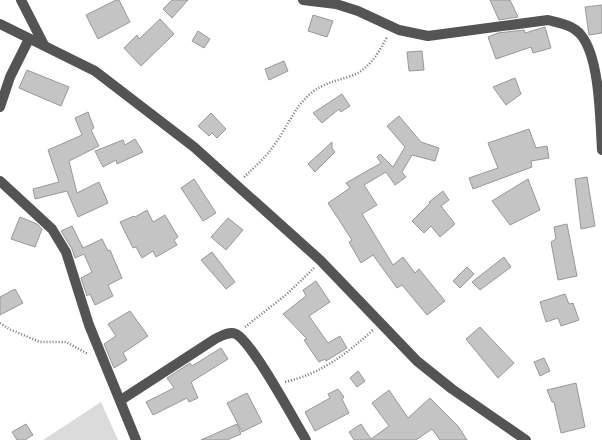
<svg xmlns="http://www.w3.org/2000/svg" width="602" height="440" viewBox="0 0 602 440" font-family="'Noto Sans',sans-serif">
  <rect width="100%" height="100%" fill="#fff"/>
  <polygon fill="#dbdbdb" points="101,402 118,440 43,440"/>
  <g fill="#c4c4c4" stroke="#989898">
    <polygon points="116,0 119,0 130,22 98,39 86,15"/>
    <polygon points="172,0 188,0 172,18 163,9"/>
    <polygon points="490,0 510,0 518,17 499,20"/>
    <polygon points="602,5 602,33 589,35 585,7"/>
    <polygon points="313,15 333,21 327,37 308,31"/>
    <polygon points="160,19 174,34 141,66 124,48 137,35 139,39"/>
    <polygon points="545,27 551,48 533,53 531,47 496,59 488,37 498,33 524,30 525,33"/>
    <polygon points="198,31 210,39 204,48 192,41"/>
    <polygon points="422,51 424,70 409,71 407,52"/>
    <polygon points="284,61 288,71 269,80 265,69"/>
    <polygon points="27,70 69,87 61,106 19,88"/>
    <polygon points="515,78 521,94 506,105 493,87"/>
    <polygon points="342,94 350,106 341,112 339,109 322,123 313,113"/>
    <polygon points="88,112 94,128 91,130 99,146 69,161 77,193 99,182 108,203 78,217 67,191 35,199 33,189 59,182 48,150 82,135 75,118"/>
    <polygon points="211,113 226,129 217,138 212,133 209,136 198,126"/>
    <polygon points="399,116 421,142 439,148 435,161 412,155 402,172 406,177 395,185 386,172 364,185 377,205 362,214 393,265 403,257 415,273 419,269 445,301 427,315 402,285 397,288 373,255 361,263 349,242 352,240 328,203 350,188 346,183 381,163 377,157 380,154 393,167 405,147 387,126"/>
    <polygon points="529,129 536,148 547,146 549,158 531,161 532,167 473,189 469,178 498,168 488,143"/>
    <polygon points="135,139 143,152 117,164 116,160 103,167 95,151 123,140 125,145"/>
    <polygon points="332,142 332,148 335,152 315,172 308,164"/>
    <polygon points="587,177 595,226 581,229 575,179"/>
    <polygon points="194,179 216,213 203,221 181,188"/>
    <polygon points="528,179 540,210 510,225 492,201"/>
    <polygon points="443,191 449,200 441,206 455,224 440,237 431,226 424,233 412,221 430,203 429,202"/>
    <polygon points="147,210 153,222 165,215 178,237 174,240 177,245 156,257 153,251 142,258 136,247 133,248 120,222 134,216 135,217"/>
    <polygon points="20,217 37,224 42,229 35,247 11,239"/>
    <polygon points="228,218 243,230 226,250 211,237"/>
    <polygon points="567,224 577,276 558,280 551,242 556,239 554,227"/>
    <polygon points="72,226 83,248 102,239 108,251 110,250 122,278 108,285 113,296 95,305 90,294 87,296 81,278 92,272 84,254 75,258 72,249 61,231"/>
    <polygon points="212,252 235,282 226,289 201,260"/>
    <polygon points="504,257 511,267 480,290 472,282"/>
    <polygon points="467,267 474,274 460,288 453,281"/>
    <polygon points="316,281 330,302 309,316 328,343 340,336 347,348 326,361 325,359 319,362 304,340 307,339 283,314 306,296 303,290"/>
    <polygon points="15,289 23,303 0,315 0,297"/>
    <polygon points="565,294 569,304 573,303 579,320 561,326 558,318 546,322 540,302"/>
    <polygon points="130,311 148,336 123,353 127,360 114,368 104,344 116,336 108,324"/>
    <polygon points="480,327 514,363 498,378 466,339"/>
    <polygon points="221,348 228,359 191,382 198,398 189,402 187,398 153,415 146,402 174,388 167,378 190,363 192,366"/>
    <polygon points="544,358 550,371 540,376 534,362"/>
    <polygon points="358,371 365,381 357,387 350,378"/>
    <polygon points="576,383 585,427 561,433 554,402 552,402 547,390"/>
    <polygon points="338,389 344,397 342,399 349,413 315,431 305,412 330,398 328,394"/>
    <polygon points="389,390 408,418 430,398 458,426 467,440 440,440 432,429 416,440 354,440 349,432 361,424 371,439 389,426 372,403"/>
    <polygon points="247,393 262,422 242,432 227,403"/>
    <polygon points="26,424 33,435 25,440 17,440 12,432"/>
    <polygon points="237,424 241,434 227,440 201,440"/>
  </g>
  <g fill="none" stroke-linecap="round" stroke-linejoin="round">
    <g stroke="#767676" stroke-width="2.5" stroke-dasharray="1 2" stroke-linecap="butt">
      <path d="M244,177C256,166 268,155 277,141C288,125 295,107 310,94C323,83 336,81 351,76C369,70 379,52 387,37"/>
      <polyline points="0,323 9,329 40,342 66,342 88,354"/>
      <polyline points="245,327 287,294 314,268"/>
      <path d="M285,382C322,373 345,355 373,330"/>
    </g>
    <g stroke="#545454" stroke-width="10">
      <polyline points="21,0 44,45"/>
      <path d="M303,0L336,4L358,11L399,30L428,36L548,20C559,23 573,25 581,35C600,58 600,119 602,150"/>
      <polyline points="0,24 95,71 194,147 320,260 417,361 452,389 526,440"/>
      <polyline points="0,107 10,77 29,39"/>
      <polyline points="0,181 52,229 66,252 89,325 136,440"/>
      <path d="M121,400L215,339C221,336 229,331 236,334C253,343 294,420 306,440"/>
    </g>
  </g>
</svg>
